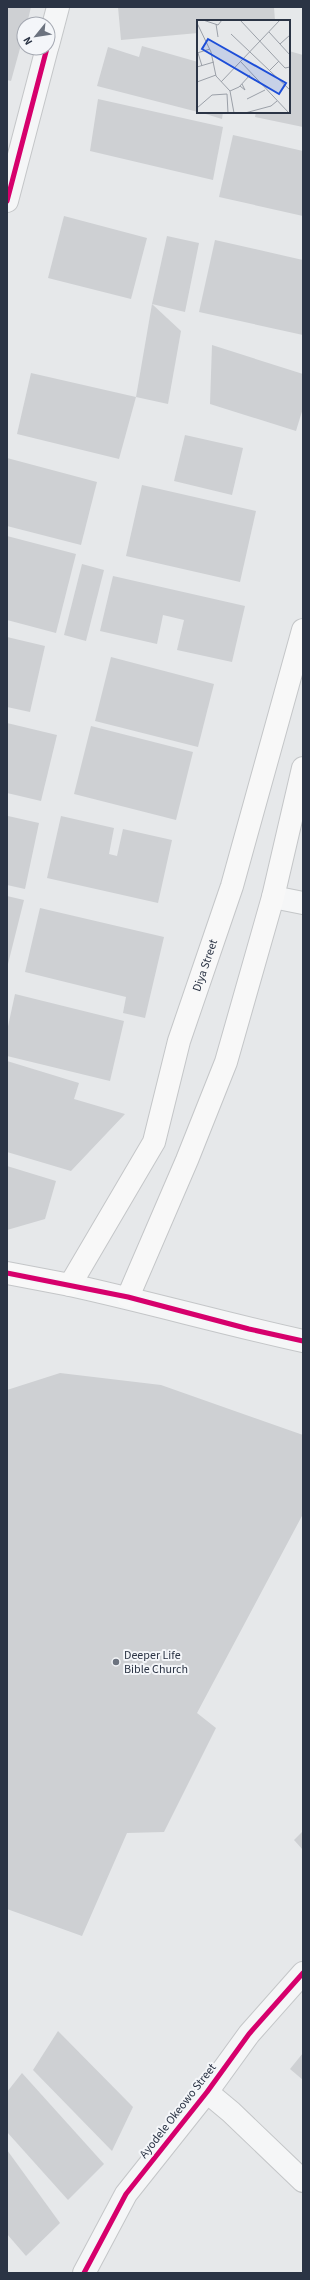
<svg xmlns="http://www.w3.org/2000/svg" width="310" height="2280" viewBox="0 0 310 2280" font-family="'Source Sans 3',sans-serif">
  <rect width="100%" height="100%" fill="#e6e8ea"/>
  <g fill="#ced0d3">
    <polygon points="7,7 31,7 27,24 24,24 24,34 11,81 7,80"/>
    <polygon points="118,7 274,7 275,21 198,21 198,33 121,40"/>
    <polygon points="142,46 198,62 198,112 97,86 108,47 139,57"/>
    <polygon points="289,51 303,55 303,127 255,117 256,112 289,112"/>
    <polygon points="98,99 223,127 213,180 90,151"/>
    <polygon points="199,112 223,112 222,119"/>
    <polygon points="233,135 303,151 303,216 219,197"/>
    <polygon points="64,216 147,238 131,299 48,278"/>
    <polygon points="167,236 199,243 185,312 152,304"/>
    <polygon points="215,240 303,260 303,335 199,312"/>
    <polygon points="152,304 181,331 168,404 136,397"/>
    <polygon points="212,345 303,374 303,408 296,431 210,404"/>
    <polygon points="31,373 136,397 119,459 17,434"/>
    <polygon points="185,435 243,448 232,495 174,481"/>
    <polygon points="7,458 97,482 81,545 7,526"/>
    <polygon points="142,485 256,511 240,582 126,556"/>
    <polygon points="7,536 76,554 56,633 7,620"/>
    <polygon points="82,564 104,570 86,641 64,635"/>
    <polygon points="113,576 245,606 232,662 177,650 184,620 163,615 157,644 100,631"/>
    <polygon points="7,637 45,646 30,712 7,707"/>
    <polygon points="111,657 214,684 198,747 95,721"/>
    <polygon points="7,723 57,735 41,801 7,793"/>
    <polygon points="91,726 193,752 176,820 74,794"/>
    <polygon points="8,816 39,823 25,889 7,885"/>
    <polygon points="61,816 114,828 109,854 117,856 123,829 172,840 158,903 47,878"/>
    <polygon points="7,896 24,900 8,964 7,964"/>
    <polygon points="40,908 164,937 145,1018 123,1013 126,997 25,972"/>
    <polygon points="15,994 124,1021 110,1081 7,1056 7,1031"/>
    <polygon points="7,1061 79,1083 74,1099 125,1114 71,1171 7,1152"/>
    <polygon points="7,1166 56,1181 45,1219 7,1230"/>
    <polygon points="60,1373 161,1385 303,1435 303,1514 197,1713 216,1728 164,1832 127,1833 82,1936 7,1909 7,1390"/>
    <polygon points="303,1831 303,1850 294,1840"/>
    <polygon points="58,2031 133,2107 112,2151 33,2070"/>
    <polygon points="303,2053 303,2080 290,2069"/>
    <polygon points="22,2073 104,2164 68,2200 7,2132 7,2092"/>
    <polygon points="7,2150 60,2223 26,2256 7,2234"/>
  </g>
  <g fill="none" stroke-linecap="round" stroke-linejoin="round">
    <g stroke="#c4c6c8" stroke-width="24">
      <g id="street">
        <polyline points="48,45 58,7"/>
        <polyline points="7,201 47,48"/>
        <polyline points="273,897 303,903"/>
        <path d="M70,1285C148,1302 225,1324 303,1341"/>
        <polyline points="207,2092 231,2112 303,2181"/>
        <polyline points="84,2273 126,2194 207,2092 249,2034 303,1973"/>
      </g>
    </g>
    <g stroke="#c4c6c8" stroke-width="24">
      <g id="secondary">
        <path id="s1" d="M7,1273L70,1285L154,1142L179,1041L232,886L303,630"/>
        <polyline points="128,1297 187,1160 226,1062 273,897 303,768"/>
      </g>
    </g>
    <use href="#street" stroke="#f5f6f7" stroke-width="22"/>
    <use href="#secondary" stroke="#f8f8f8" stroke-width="22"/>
    <g stroke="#f4f6f9" stroke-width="8">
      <g id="cycleway">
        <polyline points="7,201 47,48"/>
        <polyline points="7,1273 128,1297 249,1329 303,1341"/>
        <polyline points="84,2273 126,2194 207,2092 249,2034 303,1973"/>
      </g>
    </g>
    <use href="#cycleway" stroke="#d6006c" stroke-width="5"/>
  </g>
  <circle fill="#6c737f" stroke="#f4f6f9" stroke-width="1.5" cx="116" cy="1662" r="4"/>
  <g text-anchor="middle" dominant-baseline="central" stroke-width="4" stroke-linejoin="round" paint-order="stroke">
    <g font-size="12" fill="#2b3445" stroke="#f4f6f9">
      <text stroke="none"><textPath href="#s1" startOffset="414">Diya Street</textPath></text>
      <text transform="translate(178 2111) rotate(-52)">Ayodele Okeowo Street</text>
    </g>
    <g font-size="12" fill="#2b3445" stroke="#f4f6f9" text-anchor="start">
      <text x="124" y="1655">Deeper Life<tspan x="124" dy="14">Bible Church</tspan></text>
    </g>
  </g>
  <g transform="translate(197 20)">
    <rect width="93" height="93" fill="#e6e8ea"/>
    <path fill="none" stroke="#9ba0a8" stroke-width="1" d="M6,0L21,5L25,0M43,0L88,48L93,47M0,3L14,32L19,56L33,71M19,4L21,17M72,12L93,35M34,14L93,70M83,24L93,15M0,33L13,29M1,33L5,46M43,41L92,93M0,47L17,42M72,51L82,41M0,62L19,55M24,62L83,0M43,66L48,70L45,64M33,71L42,67L53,55M33,71L37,93M50,79L68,70M0,88L15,75L30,74L31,93M48,93L74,86L80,81"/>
    <path fill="#1d4ed8" fill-opacity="0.15" stroke="#1d4ed8" stroke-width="2" d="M11,19L89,63L82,74L5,29Z"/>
    <rect width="93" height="93" fill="none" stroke="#2b3445" stroke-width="2"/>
  </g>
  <rect width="310" height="2280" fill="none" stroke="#2b3445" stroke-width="16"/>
  <g transform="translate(36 36) rotate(240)"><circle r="19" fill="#f4f6f9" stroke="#a4a8b1"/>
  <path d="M0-3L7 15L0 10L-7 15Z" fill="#6c737f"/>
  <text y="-6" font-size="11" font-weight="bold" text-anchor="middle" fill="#2b3445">N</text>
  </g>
</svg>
